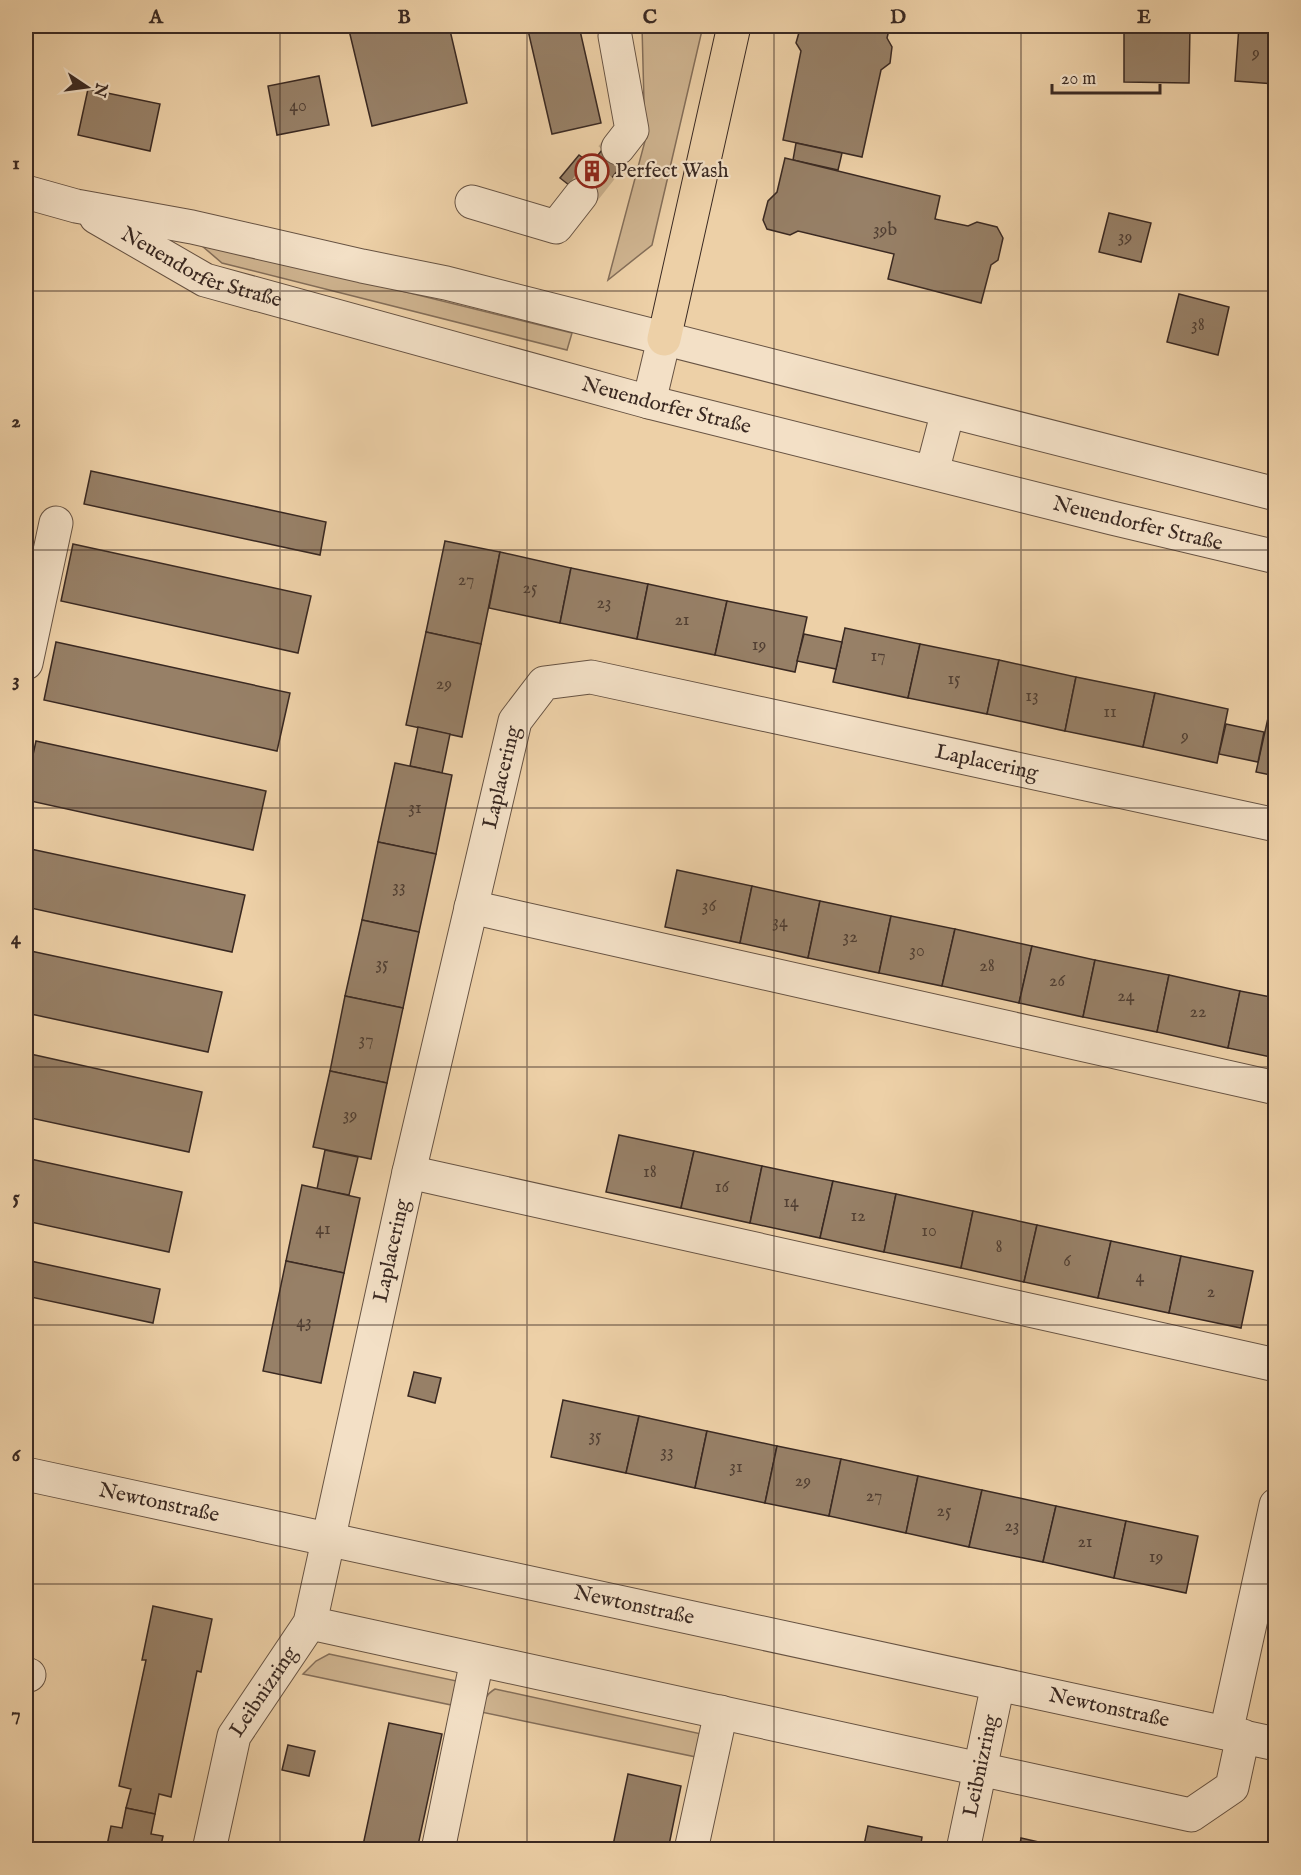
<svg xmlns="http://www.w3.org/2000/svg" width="1301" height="1875" viewBox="0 0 1301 1875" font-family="'IM FELL English',serif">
  <rect width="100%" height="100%" fill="#edd0a7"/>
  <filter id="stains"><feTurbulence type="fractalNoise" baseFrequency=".00333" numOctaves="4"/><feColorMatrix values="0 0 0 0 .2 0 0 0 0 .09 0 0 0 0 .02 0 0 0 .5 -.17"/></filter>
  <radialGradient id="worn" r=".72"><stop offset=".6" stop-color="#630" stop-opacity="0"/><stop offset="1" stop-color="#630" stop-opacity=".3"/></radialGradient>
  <g fill="#cfb490" stroke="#846e59" stroke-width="1.5">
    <polygon points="642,26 703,26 652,245 608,280 645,141"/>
    <polygon points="195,240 572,333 567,350 222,263"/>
    <polygon points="329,1654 466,1683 461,1707 303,1674 316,1661"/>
    <path d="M495,1689L706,1735L701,1758L481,1712C484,1701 485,1695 495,1689Z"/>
  </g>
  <g fill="#978067" stroke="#3a2922" stroke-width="1.5">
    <polygon points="348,26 449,26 467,103 372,126"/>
    <polygon points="527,26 579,26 601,123 552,134"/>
    <polygon points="803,26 890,26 887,38 892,47 890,63 881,70 862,157 783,140 801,51 796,43 800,29"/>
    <polygon points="1124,26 1190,26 1189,83 1124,82"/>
    <polygon points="1239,26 1276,26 1276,84 1235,81"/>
    <polygon points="319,76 329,125 277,135 268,86"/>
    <polygon points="88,89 160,104 150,151 78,135"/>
    <polygon points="609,141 629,156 592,203 560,178 579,155 591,164"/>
    <polygon points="796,143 842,153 838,170 793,160"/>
    <polygon points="785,158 940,196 935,219 968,226 977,222 997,227 1003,238 998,260 991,265 981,303 888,279 894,254 798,231 790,235 767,229 763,220 768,201 777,192"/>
    <polygon points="1109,213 1151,223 1141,262 1099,252"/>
    <polygon points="1179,294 1229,307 1218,355 1167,342"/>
    <polygon points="1276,361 1276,386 1270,385"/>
    <polygon points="91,471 326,522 320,555 84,504"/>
    <polygon points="445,541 500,552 481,644 426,632"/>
    <polygon points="73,544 311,596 298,653 61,601"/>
    <polygon points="500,552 571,568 560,623 489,608"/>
    <polygon points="571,568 648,584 637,639 560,623"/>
    <polygon points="648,584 727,601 715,655 637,639"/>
    <polygon points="727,601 807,617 795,672 715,655"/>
    <polygon points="845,628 920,644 908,698 833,682"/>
    <polygon points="426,632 481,644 462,737 406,725"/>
    <polygon points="804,634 842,642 836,669 797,661"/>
    <polygon points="56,642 290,693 277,751 44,700"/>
    <polygon points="920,644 999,660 987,714 908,698"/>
    <polygon points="999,660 1076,677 1065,731 987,714"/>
    <polygon points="1076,677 1155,693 1143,747 1065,731"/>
    <polygon points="1155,693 1228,709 1217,763 1143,747"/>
    <polygon points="1268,718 1276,719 1276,776 1256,772"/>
    <polygon points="1226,724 1264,732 1258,762 1219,754"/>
    <polygon points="418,727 450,734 442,773 410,766"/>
    <polygon points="36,741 266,791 253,850 26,800 26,787"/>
    <polygon points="395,763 452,775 436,854 378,842"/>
    <polygon points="378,842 436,854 419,932 362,920"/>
    <polygon points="26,848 245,895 232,952 26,907"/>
    <polygon points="677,870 752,886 740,943 665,927"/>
    <polygon points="752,886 820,901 808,958 740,943"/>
    <polygon points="820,901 891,916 879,973 808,958"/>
    <polygon points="891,916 955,929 942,986 879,973"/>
    <polygon points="362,920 419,932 403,1008 345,996"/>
    <polygon points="955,929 1032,946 1019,1003 942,986"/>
    <polygon points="1032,946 1095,960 1083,1017 1019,1003"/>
    <polygon points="26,950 222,992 208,1052 26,1013"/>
    <polygon points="1095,960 1169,975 1157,1032 1083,1017"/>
    <polygon points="1169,975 1240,991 1228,1048 1157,1032"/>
    <polygon points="1240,991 1276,998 1276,1058 1228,1048"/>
    <polygon points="345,996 403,1008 387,1083 330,1071"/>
    <polygon points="26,1053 202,1092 189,1152 26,1117"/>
    <polygon points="330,1071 387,1083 371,1159 313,1147"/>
    <polygon points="619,1135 694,1151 681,1208 606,1192"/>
    <polygon points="325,1150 358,1157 349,1195 317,1189"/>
    <polygon points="694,1151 762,1166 750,1223 681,1208"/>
    <polygon points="26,1158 182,1192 169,1252 26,1221"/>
    <polygon points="762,1166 833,1181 820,1238 750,1223"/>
    <polygon points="833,1181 896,1194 884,1252 820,1238"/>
    <polygon points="302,1185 360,1198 344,1273 286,1261"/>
    <polygon points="896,1194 973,1211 961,1268 884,1252"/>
    <polygon points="973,1211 1037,1225 1024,1282 961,1268"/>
    <polygon points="1037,1225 1111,1241 1098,1298 1024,1282"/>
    <polygon points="1111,1241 1181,1256 1169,1313 1098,1298"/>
    <polygon points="1181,1256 1253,1271 1241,1328 1169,1313"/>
    <polygon points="26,1260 160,1289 153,1323 26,1296"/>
    <polygon points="286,1261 344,1273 321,1383 263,1371"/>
    <polygon points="414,1372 441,1378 435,1403 408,1396"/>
    <polygon points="563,1400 639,1416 626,1473 551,1457"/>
    <polygon points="639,1416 707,1431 695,1488 626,1473"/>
    <polygon points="707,1431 777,1446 765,1503 695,1488"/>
    <polygon points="777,1446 841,1459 829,1516 765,1503"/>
    <polygon points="841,1459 918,1476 906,1533 829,1516"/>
    <polygon points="918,1476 982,1490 969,1547 906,1533"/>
    <polygon points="982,1490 1056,1506 1043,1562 969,1547"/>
    <polygon points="1056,1506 1126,1521 1114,1578 1043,1562"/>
    <polygon points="1126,1521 1198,1536 1186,1593 1114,1578"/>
    <polygon points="153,1606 212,1619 201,1672 197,1671 171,1797 159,1794 155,1814 126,1808 131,1789 119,1786 146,1660 142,1660"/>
    <polygon points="389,1723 442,1734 417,1850 362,1850"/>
    <polygon points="288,1745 315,1751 309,1776 282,1770"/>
    <polygon points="628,1774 681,1786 668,1850 612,1850"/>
    <polygon points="126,1808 155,1814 151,1834 163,1836 160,1850 106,1850 111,1826 122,1828"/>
    <polygon points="868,1826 922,1837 920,1850 863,1850"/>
    <polygon points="1021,1838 1074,1850 1019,1850"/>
  </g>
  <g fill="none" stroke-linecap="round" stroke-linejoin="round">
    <polyline stroke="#c9af8c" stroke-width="33" stroke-dasharray="33 16" stroke-linecap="butt" points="581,195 618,148"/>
    <g stroke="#675343" stroke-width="35">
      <g id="minor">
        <polyline points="615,36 632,130 618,148"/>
        <polyline points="26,192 76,206 192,227 362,266 446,283 1276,494"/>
        <polyline points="472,202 556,227 581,195"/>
        <path id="s1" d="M96,217L205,280L649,402L1112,518L1276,557"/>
        <polyline points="649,402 664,339"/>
        <polyline points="932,472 948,411"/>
        <polyline points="26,663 56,523"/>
        <polyline points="471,907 1276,1088"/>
        <polyline points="409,1172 1276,1365"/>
        <path id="s2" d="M26,1474L1276,1744"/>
        <polyline points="310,1623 1191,1815 1232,1787 1243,1736"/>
        <polyline points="26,1674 29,1675"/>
        <polyline points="1226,1733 1276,1505"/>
        <path id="s3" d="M209,1850L234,1736L310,1623L409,1172L515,721L544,683L591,677L1276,825"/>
        <polyline points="438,1850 477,1660"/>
        <polyline points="691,1850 721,1712"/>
        <path id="s4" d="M963,1850L998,1684"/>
      </g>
    </g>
    <g stroke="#3a2922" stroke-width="35">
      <polyline id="highway" points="664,339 734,26"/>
    </g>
    <use href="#minor" stroke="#f3e0c6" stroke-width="33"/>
    <use href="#highway" stroke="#edd0a7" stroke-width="33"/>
  </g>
  <path fill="none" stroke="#3a2922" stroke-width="1.5" stroke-opacity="0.55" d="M280,26V1850M527,26V1850M774,26V1850M1021,26V1850M26,291H1276M26,550H1276M26,808H1276M26,1067H1276M26,1325H1276M26,1584H1276"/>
  <defs>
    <g id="building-ring" transform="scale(1.725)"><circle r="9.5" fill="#f3e0c6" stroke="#8f2418" stroke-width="1.5"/><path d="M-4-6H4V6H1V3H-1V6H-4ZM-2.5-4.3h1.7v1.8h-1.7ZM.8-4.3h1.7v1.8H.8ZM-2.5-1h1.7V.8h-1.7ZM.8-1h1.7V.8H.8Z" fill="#8f2418"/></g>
  </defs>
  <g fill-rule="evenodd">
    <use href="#building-ring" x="592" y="171"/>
  </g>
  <g text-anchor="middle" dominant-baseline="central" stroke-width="4.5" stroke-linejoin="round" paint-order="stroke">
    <g font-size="18" fill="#513f33">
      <text x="1256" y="53">9</text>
      <text x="298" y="106">40</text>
      <text x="885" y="230">39b</text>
      <text x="1125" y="237">39</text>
      <text x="1198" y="325">38</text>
      <text x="466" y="580">27</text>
      <text x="530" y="588">25</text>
      <text x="604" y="603">23</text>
      <text x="682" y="620">21</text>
      <text x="759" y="645">19</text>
      <text x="878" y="656">17</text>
      <text x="954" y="679">15</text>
      <text x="444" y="684">29</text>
      <text x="1032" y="696">13</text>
      <text x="1110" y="712">11</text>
      <text x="1185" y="736">9</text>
      <text x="415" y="808">31</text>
      <text x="399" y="887">33</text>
      <text x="709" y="906">36</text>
      <text x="780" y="922">34</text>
      <text x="850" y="937">32</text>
      <text x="917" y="951">30</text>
      <text x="382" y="964">35</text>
      <text x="987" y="966">28</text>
      <text x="1057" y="981">26</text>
      <text x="1126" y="996">24</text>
      <text x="1198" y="1012">22</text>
      <text x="366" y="1040">37</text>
      <text x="350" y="1115">39</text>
      <text x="650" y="1172">18</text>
      <text x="722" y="1187">16</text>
      <text x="791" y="1202">14</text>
      <text x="858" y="1216">12</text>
      <text x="323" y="1229">41</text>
      <text x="929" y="1231">10</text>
      <text x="999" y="1247">8</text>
      <text x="1067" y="1261">6</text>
      <text x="1140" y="1277">4</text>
      <text x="1211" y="1292">2</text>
      <text x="304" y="1322">43</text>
      <text x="595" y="1436">35</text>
      <text x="667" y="1452">33</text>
      <text x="736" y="1467">31</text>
      <text x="803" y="1481">29</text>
      <text x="874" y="1496">27</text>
      <text x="944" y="1511">25</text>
      <text x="1012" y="1526">23</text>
      <text x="1085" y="1542">21</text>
      <text x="1156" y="1557">19</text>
    </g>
    <g font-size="21" fill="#3a2922" stroke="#f3e0c6" text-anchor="start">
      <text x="615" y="171">Perfect Wash</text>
    </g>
    <g font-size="21" fill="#3a2922" stroke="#f3e0c6">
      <text stroke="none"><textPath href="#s1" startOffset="118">Neuendorfer Straße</textPath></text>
      <text stroke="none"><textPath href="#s1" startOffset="604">Neuendorfer Straße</textPath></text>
      <text stroke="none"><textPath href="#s1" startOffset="1090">Neuendorfer Straße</textPath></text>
      <text stroke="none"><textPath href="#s3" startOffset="1678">Laplacering</textPath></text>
      <text stroke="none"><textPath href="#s3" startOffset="1120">Laplacering</textPath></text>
      <text stroke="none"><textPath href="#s3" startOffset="634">Laplacering</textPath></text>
      <text stroke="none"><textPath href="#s2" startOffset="136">Newtonstraße</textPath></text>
      <text stroke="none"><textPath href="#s2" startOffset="622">Newtonstraße</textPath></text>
      <text stroke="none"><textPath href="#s3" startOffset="170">Leibnizring</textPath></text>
      <text stroke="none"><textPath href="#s2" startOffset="1108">Newtonstraße</textPath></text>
      <text stroke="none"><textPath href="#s4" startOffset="86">Leibnizring</textPath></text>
    </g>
  </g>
  <rect width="1301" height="1875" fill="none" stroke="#edd0a7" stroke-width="66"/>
  <g transform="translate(87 87) rotate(103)" stroke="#f3e0c6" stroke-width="4.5" paint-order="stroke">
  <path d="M0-4.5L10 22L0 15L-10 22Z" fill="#3a2922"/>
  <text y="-9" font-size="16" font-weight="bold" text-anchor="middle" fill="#3a2922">N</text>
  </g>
  <path d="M1052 84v9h108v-9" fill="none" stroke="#3a2922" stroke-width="3"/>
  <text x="1061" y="84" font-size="18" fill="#3a2922" stroke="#f3e0c6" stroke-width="4.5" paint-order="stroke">20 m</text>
  <rect x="33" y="33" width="1235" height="1809" fill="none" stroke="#3a2922" stroke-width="2"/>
  <g font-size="20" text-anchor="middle" font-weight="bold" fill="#3a2922">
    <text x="156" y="23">A</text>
    <text x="404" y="23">B</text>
    <text x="650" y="23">C</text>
    <text x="898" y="23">D</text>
    <text x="1144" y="23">E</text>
    <text x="16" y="169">1</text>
    <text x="16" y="427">2</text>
    <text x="16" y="686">3</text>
    <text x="16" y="944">4</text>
    <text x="16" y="1203">5</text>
    <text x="16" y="1461">6</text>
    <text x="16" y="1720">7</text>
  </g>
  <rect width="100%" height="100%" filter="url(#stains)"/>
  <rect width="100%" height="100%" fill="url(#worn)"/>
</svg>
